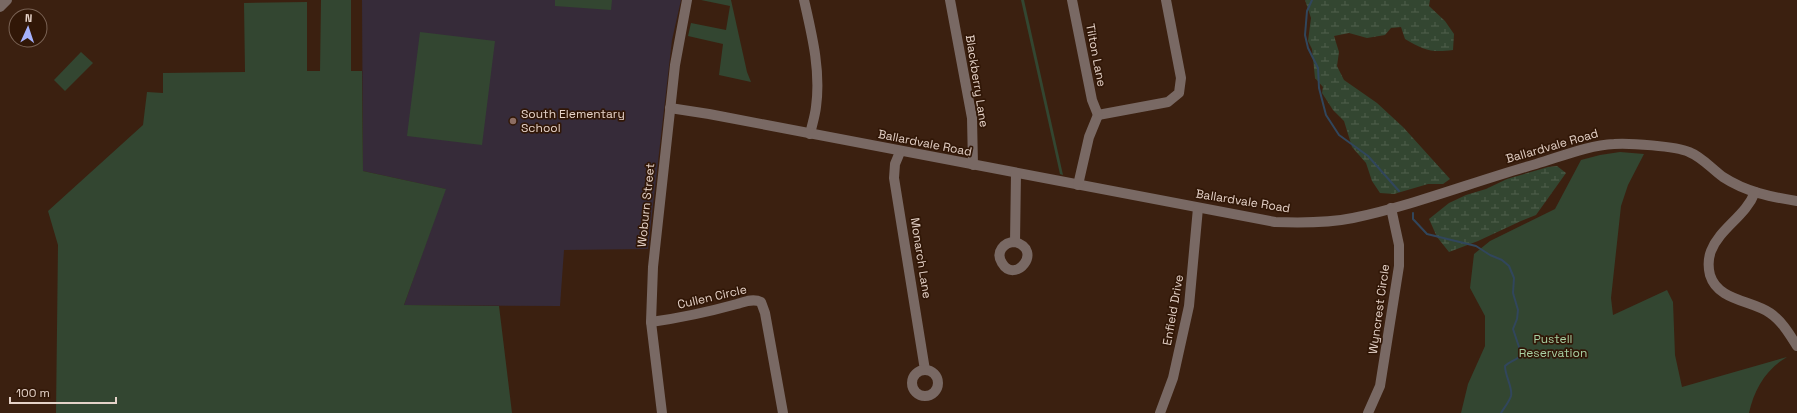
<svg xmlns="http://www.w3.org/2000/svg" width="1797" height="413" viewBox="0 0 1797 413" font-family="'Space Grotesk',sans-serif">
  <defs>
    <pattern id="wetland-marsh" width="20" height="14" patternUnits="userSpaceOnUse"><rect width="20" height="14" fill="#334631"/><path d="M1 5h8M5 5V1M11 12h8M15 12V8" fill="none" stroke="#50604d"/></pattern>
  </defs>
  <rect width="100%" height="100%" fill="#3b2010"/>
  <polygon fill="#362b39" points="362,0 681,0 672,40 648,249 564,250 560,306 404,305 445,189 363,171"/>
  <g fill="url(#wetland-marsh)">
    <path d="M1305,0H1430L1429,6L1445,21L1454,34L1453,50C1431,53 1424,50 1405,39L1401,27L1391,28L1385,35L1367,38L1349,33L1334,36L1339,52L1337,66L1344,80L1377,103L1403,127L1450,179L1443,184H1428L1394,194L1380,193L1372,181L1366,163L1352,147L1344,121L1333,110L1322,93L1323,87L1315,78L1312,49L1308,41L1311,18Z"/>
    <polygon points="1557,166 1566,173 1536,215 1521,221 1478,241 1449,252 1437,237 1429,219 1449,203 1466,195 1486,189 1507,179 1548,167"/>
  </g>
  <g fill="#334631">
    <polygon points="321,0 351,0 351,71 362,71 363,171 446,189 404,305 499,306 512,413 56,413 58,245 48,211 143,125 147,92 163,93 163,73 245,72 244,3 307,2 307,71 320,71"/>
    <polygon points="555,0 612,0 611,10 555,6"/>
    <polygon points="701,0 731,0 747,72 751,82 719,75 723,44 688,36 691,23 726,30 730,6"/>
    <polygon points="1021,0 1024,0 1063,175 1060,174"/>
    <polygon points="420,32 495,41 482,145 407,136"/>
    <polygon points="81,52 93,63 65,91 54,80"/>
    <path d="M1620,152L1644,154L1628,185L1621,206L1611,298L1613,315L1667,290L1673,302L1675,355L1682,387L1787,357C1766,369 1754,390 1749,413H1461L1468,384L1485,346V316L1470,288L1474,254L1490,241L1555,209L1581,160L1600,155Z"/>
  </g>
  <g fill="none" stroke-linecap="round" stroke-linejoin="round">
    <g stroke="#31465c" stroke-width="2">
      <polyline points="1312,0 1307,11 1305,35 1308,48 1318,68 1319,88 1326,115 1339,135 1368,156 1399,191"/>
      <path d="M1413,213V219L1427,234L1476,246L1490,255L1502,260L1509,266L1514,278L1513,293L1518,310L1517,319L1513,329L1519,347V357C1514,361 1509,362 1505,366C1505,376 1513,388 1511,396C1509,402 1504,408 1501,413"/>
    </g>
    <g stroke="#796964" stroke-width="10">
      <path d="M804,0C812,35 821,71 816,107C815,116 812,125 810,134"/>
      <polyline points="950,0 972,118 973,165"/>
      <polyline points="1072,0 1092,100 1098,115"/>
      <polyline points="0,7 7,0"/>
      <path d="M670,108L709,114L1275,222C1301,223 1328,223 1353,218C1415,205 1475,181 1536,164C1560,157 1589,145 1614,144C1629,143 1676,146 1689,152C1702,157 1712,169 1723,177C1746,192 1771,197 1797,201"/>
      <polyline points="1098,115 1168,102 1179,93 1181,78 1166,0"/>
      <polyline points="900,152 895,164 894,178 925,370"/>
      <polyline points="1078,185 1089,137 1098,115"/>
      <path d="M1755,192C1746,216 1720,228 1711,251C1708,259 1708,267 1710,275C1718,301 1751,300 1770,313C1782,321 1790,335 1797,346"/>
      <path d="M1015,242C1004,242 995,252 1002,263C1015,285 1044,250 1015,242L1016,173"/>
      <path d="M651,322C680,318 708,312 737,304C744,302 753,298 761,302L765,313L783,413"/>
      <circle cx="925" cy="383" r="13"/>
      <polyline points="662,413 651,322 653,267 675,65 687,0"/>
      <polyline points="1160,413 1173,378 1189,306 1198,208"/>
      <polyline points="1368,413 1380,386 1399,266 1399,245 1391,208"/>
    </g>
  </g>
  <circle fill="#8d6e63" stroke="#311707" stroke-width="1.5" cx="513" cy="121" r="4"/>
  <g text-anchor="middle" dominant-baseline="central" stroke-width="3.5" stroke-linejoin="round" paint-order="stroke">
    <g font-size="12" fill="#e5d2c8" stroke="#311707">
      <text transform="translate(1096 55) rotate(79)">Tilton Lane</text>
      <text transform="translate(977 81) rotate(81)">Blackberry Lane</text>
      <text transform="translate(925 143) rotate(11)">Ballardvale Road</text>
      <text transform="translate(1552 146) rotate(-16)">Ballardvale Road</text>
      <text transform="translate(1243 201) rotate(9)">Ballardvale Road</text>
      <text transform="translate(646 205) rotate(-84)">Woburn Street</text>
      <text transform="translate(921 258) rotate(81)">Monarch Lane</text>
      <text transform="translate(712 297) rotate(-13)">Cullen Circle</text>
      <text transform="translate(1379 309) rotate(-82)">Wyncrest Circle</text>
      <text transform="translate(1173 310) rotate(-80)">Enfield Drive</text>
    </g>
    <g font-size="12" fill="#e5d2c8" stroke="#311707" text-anchor="start">
      <text x="521" y="114">South Elementary<tspan x="521" dy="14">School</tspan></text>
    </g>
    <g font-size="12" fill="#a8d0a3" stroke="#311707">
      <text x="1553" y="339">Pustell<tspan x="1553" dy="14">Reservation</tspan></text>
    </g>
  </g>
  <g transform="translate(28 28) rotate(3)"><circle r="19" fill="#311707" stroke="#796254"/>
  <path d="M0-3L7 15L0 10L-7 15Z" fill="#a5b1fc"/>
  <text y="-6" font-size="11" font-weight="bold" text-anchor="middle" fill="#e5d2c8">N</text>
  </g>
  <path d="M10 397v6h106v-6" fill="none" stroke="#e5d2c8" stroke-width="2"/>
  <text x="16" y="397" font-size="12" fill="#e5d2c8" stroke="#311707" stroke-width="3" paint-order="stroke">100 m</text>
</svg>
